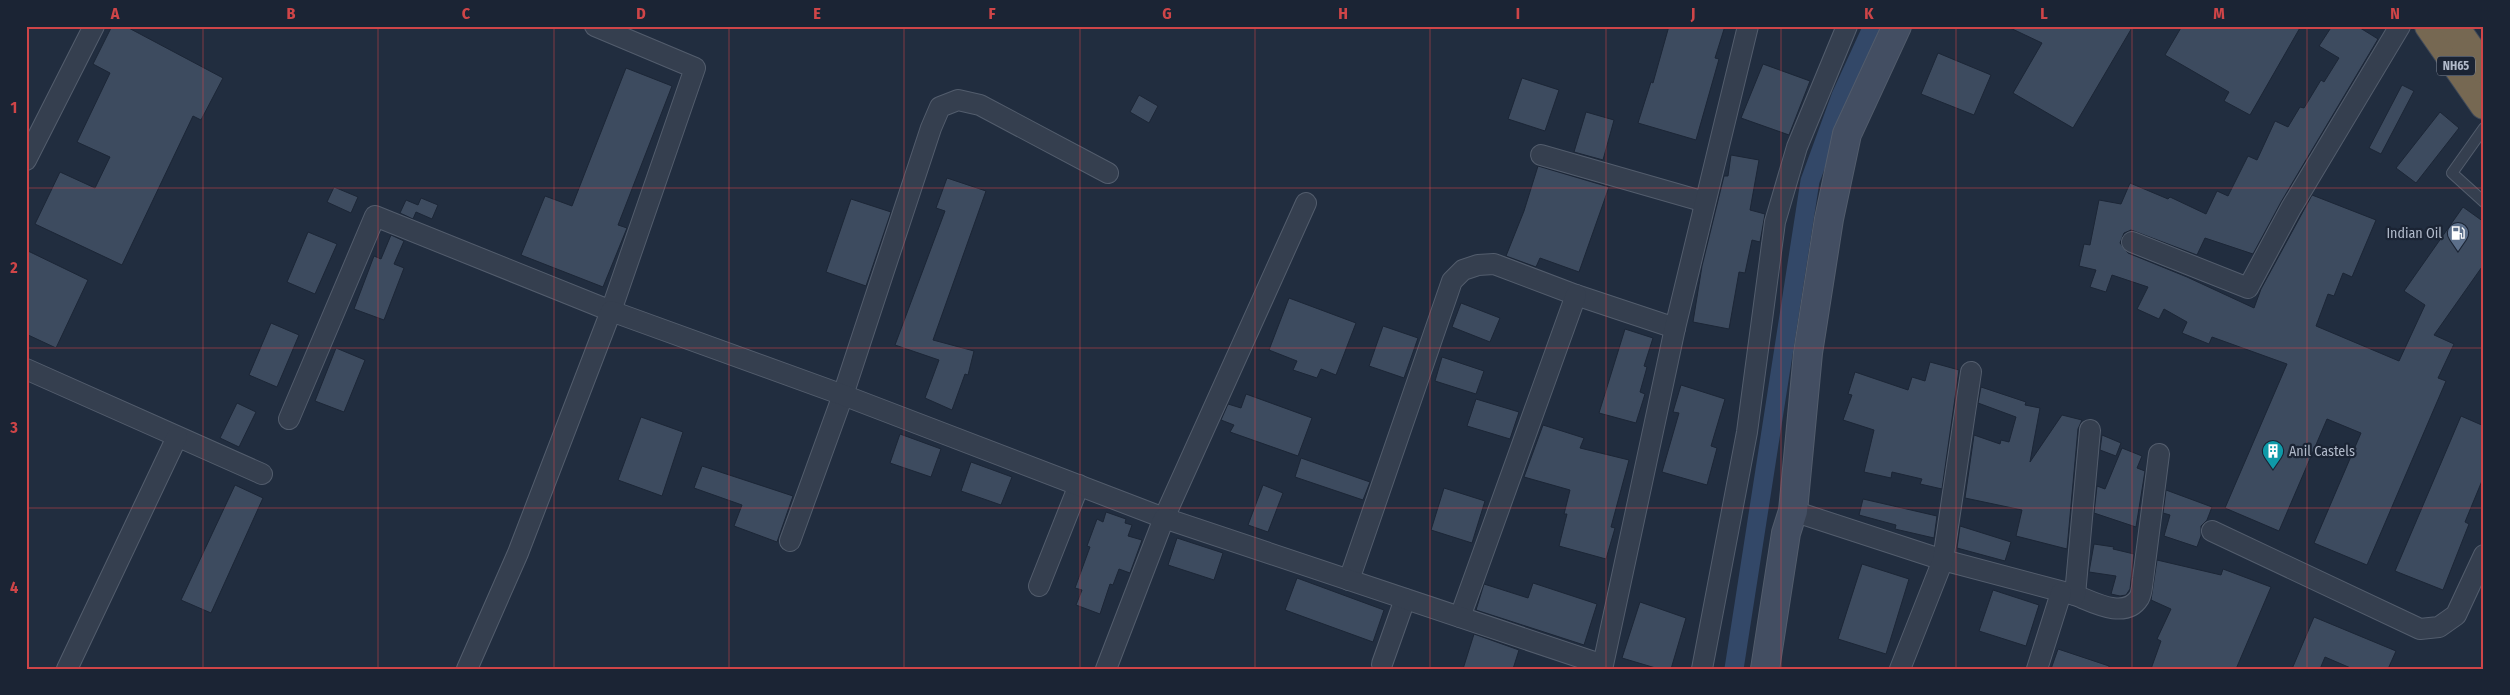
<svg xmlns="http://www.w3.org/2000/svg" width="2510" height="695" viewBox="0 0 2510 695" font-family="'Fira Sans Condensed',sans-serif">
  <rect width="100%" height="100%" fill="#212d3f"/>
  <g fill="none" stroke-linecap="round" stroke-linejoin="round">
    <polyline stroke="#334868" stroke-width="19" points="1734,669 1810,181 1841,96 1873,26"/>
  </g>
  <g fill="#3d4b5f" stroke="#1c2636">
    <polygon points="112,26 125,26 223,78 201,120 193,116 122,265 35,224 60,172 95,188 110,157 77,142 110,73 93,64"/>
    <polygon points="1669,26 1725,26 1715,58 1719,59 1696,140 1638,123 1651,82 1653,83"/>
    <polygon points="2006,26 2133,26 2073,128 2013,93 2042,43"/>
    <polygon points="2182,26 2301,26 2250,115 2224,101 2229,92 2165,55"/>
    <polygon points="2332,26 2357,26 2378,39 2281,202 2253,254 2205,238 2197,255 2131,230 2124,233 2120,243 2128,253 2187,277 2254,308 2261,289 2312,195 2376,220 2352,277 2343,273 2334,296 2328,294 2316,326 2399,361 2425,305 2404,291 2463,207 2484,222 2484,264 2434,335 2454,344 2438,378 2446,381 2367,565 2314,543 2361,433 2327,419 2279,531 2225,508 2287,364 2212,337 2209,344 2182,333 2187,322 2164,309 2159,319 2137,309 2148,287 2112,275 2106,292 2090,287 2096,270 2079,266 2084,244 2090,245 2099,200 2121,204 2130,183 2168,199 2170,197 2206,214 2217,191 2228,196 2248,156 2257,160 2275,121 2288,127 2300,107 2304,108 2321,80 2324,82 2339,58 2319,46"/>
    <polygon points="1938,53 1991,75 1974,115 1921,94"/>
    <polygon points="1763,64 1810,81 1789,135 1741,118"/>
    <polygon points="626,68 672,86 618,225 627,228 603,287 521,255 545,196 572,206"/>
    <polygon points="1522,78 1559,90 1545,131 1508,119"/>
    <polygon points="2402,85 2414,91 2381,154 2369,148"/>
    <polygon points="1139,95 1158,106 1149,123 1130,112"/>
    <polygon points="1586,112 1614,120 1603,160 1574,152"/>
    <polygon points="2440,112 2459,128 2416,183 2396,168"/>
    <polygon points="1731,155 1759,160 1750,210 1765,214 1760,242 1752,240 1745,273 1739,272 1729,329 1693,322 1702,266 1724,176 1728,176"/>
    <polygon points="1538,166 1609,187 1579,272 1540,258 1536,267 1506,256 1524,211"/>
    <polygon points="947,178 986,191 933,340 974,351 968,375 965,374 952,410 925,398 939,360 895,345 945,211 936,208"/>
    <polygon points="334,187 358,197 351,213 327,202"/>
    <polygon points="421,198 438,205 432,219 416,212 413,219 400,213 406,200 418,205"/>
    <polygon points="851,199 891,212 866,286 826,272"/>
    <polygon points="308,232 337,244 315,294 287,282"/>
    <polygon points="391,235 404,241 394,264 404,268 384,320 354,309 374,256 381,259"/>
    <polygon points="26,250 88,280 56,348 26,334"/>
    <polygon points="1289,298 1356,323 1336,375 1321,369 1317,378 1293,370 1297,361 1269,350"/>
    <polygon points="1461,303 1500,318 1490,342 1452,327"/>
    <polygon points="271,323 299,335 277,387 249,375"/>
    <polygon points="1383,326 1418,338 1404,378 1369,366"/>
    <polygon points="1625,329 1653,338 1644,366 1647,367 1640,392 1645,394 1636,423 1599,413"/>
    <polygon points="336,348 365,360 344,412 315,401"/>
    <polygon points="1442,357 1484,371 1476,394 1435,381"/>
    <polygon points="1930,362 1959,370 1942,489 1920,484 1922,479 1892,472 1891,478 1864,472 1874,430 1843,420 1852,395 1848,394 1855,372 1908,390 1912,377 1925,381"/>
    <polygon points="1681,385 1725,399 1711,446 1717,448 1707,485 1662,472 1679,413 1673,412"/>
    <polygon points="1981,387 2026,402 2025,405 2040,408 2030,462 2062,415 2082,420 2078,429 2067,549 2016,536 2022,510 1965,498 1974,435 2000,444 2001,440 2009,442 2016,417 1978,403"/>
    <polygon points="1246,394 1312,418 1298,456 1230,432 1234,425 1221,420 1228,404 1241,408"/>
    <polygon points="1476,399 1519,412 1510,439 1467,426"/>
    <polygon points="237,403 256,412 239,447 220,438"/>
    <polygon points="2461,416 2484,426 2484,476 2465,522 2469,524 2443,590 2395,571"/>
    <polygon points="641,417 683,432 662,496 618,480"/>
    <polygon points="1543,425 1584,438 1580,448 1629,460 1611,527 1615,528 1606,559 1559,546 1567,514 1564,514 1570,490 1524,477"/>
    <polygon points="900,434 941,449 931,477 890,463"/>
    <polygon points="2102,435 2121,443 2116,456 2100,450"/>
    <polygon points="2122,448 2142,456 2137,468 2145,471 2136,527 2094,513 2097,486 2105,489"/>
    <polygon points="1301,458 1370,482 1363,500 1295,477"/>
    <polygon points="971,462 1012,477 1001,505 961,491"/>
    <polygon points="702,466 793,496 777,542 734,526 742,505 694,488"/>
    <polygon points="235,485 263,498 211,613 181,600"/>
    <polygon points="1263,485 1283,493 1268,532 1248,525"/>
    <polygon points="1444,488 1485,501 1472,543 1431,530"/>
    <polygon points="2166,490 2212,507 2207,520 2201,526 2201,536 2197,547 2164,536 2170,515 2163,513"/>
    <polygon points="1863,499 1937,516 1934,538 1895,529 1896,525 1859,515"/>
    <polygon points="1106,512 1126,519 1125,523 1132,525 1128,536 1142,540 1130,573 1119,569 1113,585 1110,584 1100,614 1076,605 1082,590 1075,588 1090,547 1087,546 1097,519 1103,522"/>
    <polygon points="1960,526 2011,542 2005,561 1957,548"/>
    <polygon points="1177,538 1223,553 1214,580 1168,565"/>
    <polygon points="2094,544 2114,547 2113,549 2134,554 2130,589 2126,595 2120,596 2111,594 2116,576 2089,572"/>
    <polygon points="2157,560 2221,575 2223,569 2271,587 2236,669 2151,669 2161,641 2157,639 2171,609 2151,600"/>
    <polygon points="1862,564 1909,579 1886,654 1838,639"/>
    <polygon points="1297,578 1384,610 1373,642 1285,610"/>
    <polygon points="1533,583 1597,604 1584,645 1476,610 1484,584 1528,598"/>
    <polygon points="1993,590 2039,605 2026,646 1979,631"/>
    <polygon points="1640,602 1686,618 1671,669 1659,669 1622,658"/>
    <polygon points="2314,617 2396,651 2388,669 2353,669 2325,657 2320,669 2292,669"/>
    <polygon points="1474,634 1519,650 1513,669 1463,669"/>
    <polygon points="2058,649 2109,666 2109,669 2051,669"/>
  </g>
  <g fill="none" stroke-linecap="round" stroke-linejoin="round">
    <g stroke="#535d6d" stroke-width="12">
      <polyline id="lane" points="2484,128 2452,173 2484,202"/>
    </g>
    <g stroke="#535d6d" stroke-width="22">
      <g id="street">
        <polyline points="1541,155 1705,202"/>
        <polyline points="26,160 94,26"/>
        <polyline points="2132,242 2248,288 2291,208 2400,26"/>
        <polyline points="26,369 262,474"/>
        <polyline points="289,419 375,216 611,311 695,68 595,26"/>
        <path d="M1793,511L1943,560L2075,595C2093,602 2125,620 2139,598C2142,593 2142,585 2143,579L2159,454"/>
        <polyline points="2212,531 2420,629 2439,627 2456,615 2484,555"/>
        <polyline points="790,541 843,395 931,128 940,107 958,100 980,105 1108,173"/>
        <polyline points="1349,580 1452,281 1463,270 1478,265 1494,264 1576,295 1675,328"/>
        <polyline points="1039,586 1079,485"/>
        <polyline points="2075,595 2090,430"/>
        <polyline points="1460,617 1576,295"/>
        <polyline points="1382,664 1405,599"/>
        <polyline points="67,669 177,437"/>
        <polyline points="467,669 518,553 611,311 843,395 1164,518 1306,203"/>
        <polyline points="1106,669 1164,518 1603,665 1675,328 1748,26"/>
        <polyline points="1702,669 1747,432 1775,222 1797,147 1847,26"/>
        <polyline points="1900,669 1943,560 1971,372"/>
        <polyline points="2037,669 2061,593"/>
      </g>
    </g>
    <g stroke="#535d6d" stroke-width="30">
      <polyline id="secondary" points="1765,669 1786,533 1793,511 1808,353 1829,219 1847,134 1897,26"/>
    </g>
    <g stroke="#404a5a" stroke-width="30">
      <g id="highway">
        <polyline points="2429,26 2484,105"/>
        <polyline points="2454,26 2484,69"/>
      </g>
    </g>
    <use href="#lane" stroke="#353f4f" stroke-width="10"/>
    <use href="#street" stroke="#353f4f" stroke-width="20"/>
    <use href="#secondary" stroke="#434e62" stroke-width="28"/>
    <use href="#highway" stroke="#766852" stroke-width="28"/>
  </g>
  <path fill="none" stroke="#cf4548" stroke-width="1" stroke-opacity="0.55" d="M203,26V669M378,26V669M554,26V669M729,26V669M904,26V669M1080,26V669M1255,26V669M1430,26V669M1606,26V669M1781,26V669M1956,26V669M2132,26V669M2307,26V669M26,188H2484M26,348H2484M26,508H2484"/>
  <defs>
    <g id="fuel-pin" transform="scale(1.125)"><path d="M0 17L-7.5 6A9.5 9.5 0 1 1 7.5 6Z" fill="#5c6f8a" stroke="#1b2434"/><path d="M-5.5-6h7V0h2V4h1.3V-2.5L3-4.5l.8-.8L6-3V5H2.5V1h-1V6h-7ZM-4.2-4.7v3.2H.2V-4.7Z" fill="#fff"/></g>
    <g id="building-pin" transform="scale(1.125)"><path d="M0 17L-7.5 6A9.5 9.5 0 1 1 7.5 6Z" fill="#0f9aa8" stroke="#1b2434"/><path d="M-4-6H4V6H1V3H-1V6H-4ZM-2.5-4.3h1.7v1.8h-1.7ZM.8-4.3h1.7v1.8H.8ZM-2.5-1h1.7V.8h-1.7ZM.8-1h1.7V.8H.8Z" fill="#fff"/></g>
  </defs>
  <g fill-rule="evenodd">
    <use href="#fuel-pin" x="2458" y="233"/>
    <use href="#building-pin" x="2273" y="451"/>
  </g>
  <g text-anchor="middle" dominant-baseline="central" stroke-width="4.5" stroke-linejoin="round" paint-order="stroke">
    <rect fill="#1b2434" stroke="#848d9d" stroke-width="1" x="2437" y="56.5" width="38" height="19" rx="4"/>
    <g font-size="12" font-weight="bold" fill="#b1baca">
      <text x="2456" y="66">NH65</text>
    </g>
    <g font-size="14" fill="#b1baca" stroke="#1b2434" text-anchor="end">
      <text x="2442" y="233">Indian Oil</text>
      <text x="2289" y="451" text-anchor="start">Anil Castels</text>
    </g>
  </g>
  <rect width="2510" height="695" fill="none" stroke="#1b2434" stroke-width="55"/>
  <rect x="28" y="28" width="2454" height="640" fill="none" stroke="#cf4548" stroke-width="2"/>
  <g font-size="16" text-anchor="middle" font-weight="bold" fill="#cf4548">
    <text x="115" y="19">A</text>
    <text x="291" y="19">B</text>
    <text x="466" y="19">C</text>
    <text x="641" y="19">D</text>
    <text x="817" y="19">E</text>
    <text x="992" y="19">F</text>
    <text x="1167" y="19">G</text>
    <text x="1343" y="19">H</text>
    <text x="1518" y="19">I</text>
    <text x="1693" y="19">J</text>
    <text x="1869" y="19">K</text>
    <text x="2044" y="19">L</text>
    <text x="2219" y="19">M</text>
    <text x="2395" y="19">N</text>
    <text x="14" y="113">1</text>
    <text x="14" y="273">2</text>
    <text x="14" y="433">3</text>
    <text x="14" y="593">4</text>
  </g>
</svg>
